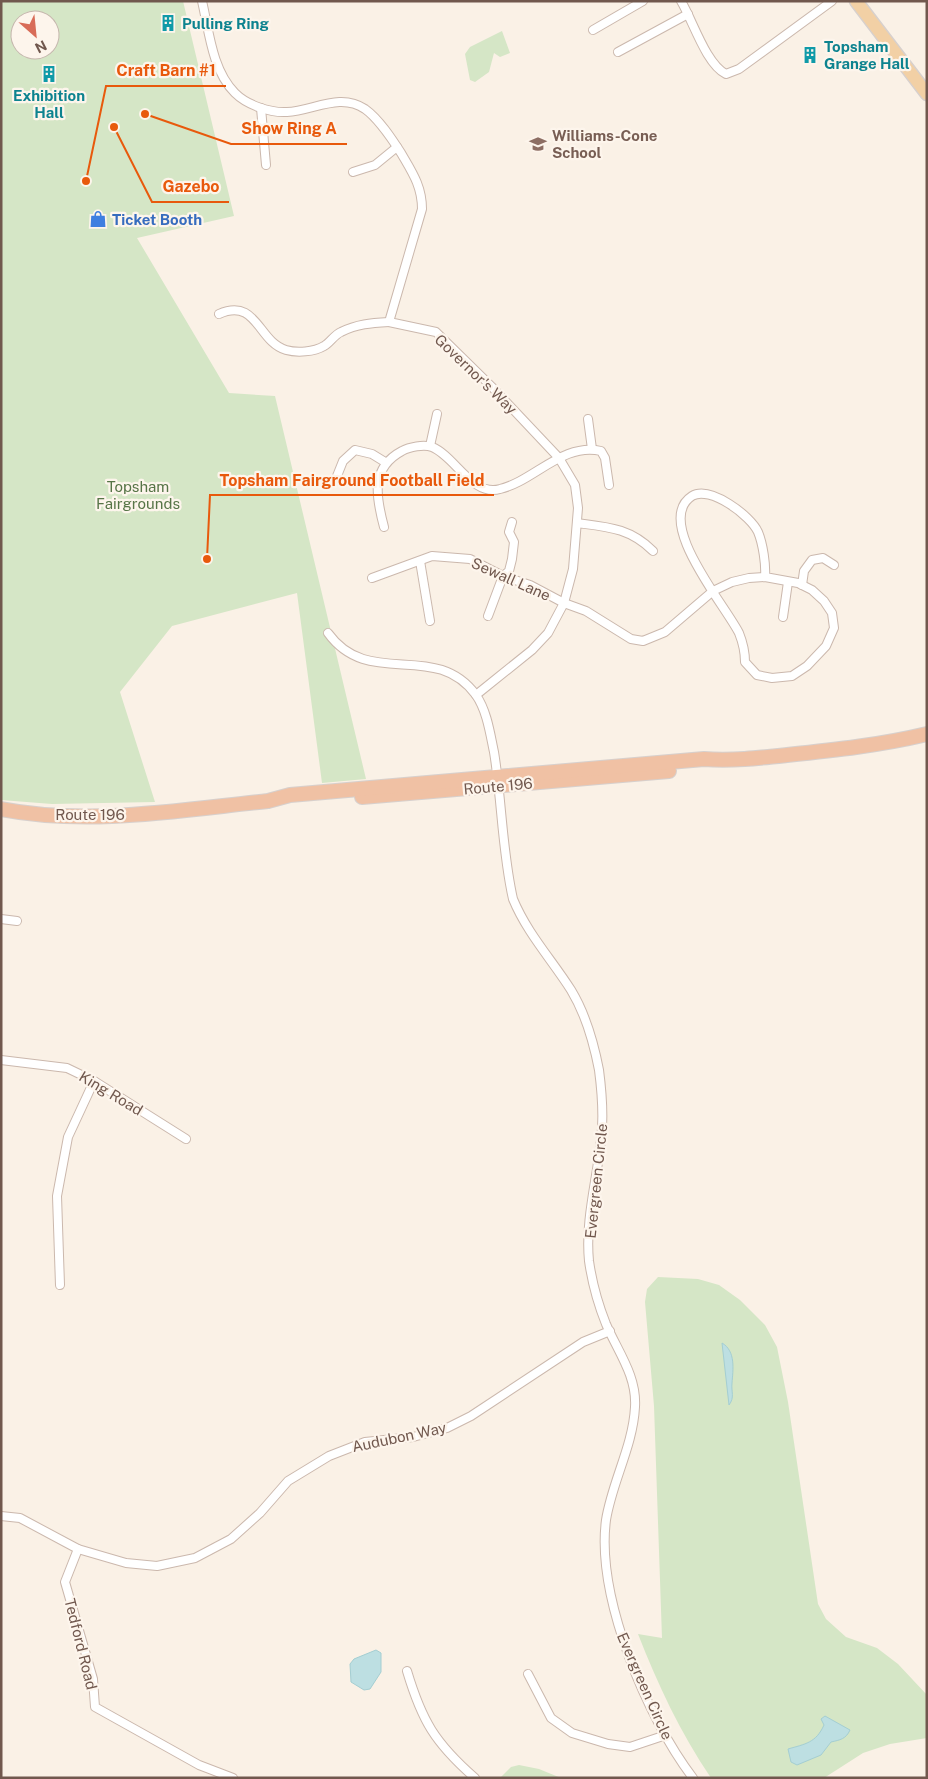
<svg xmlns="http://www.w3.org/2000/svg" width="928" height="1779" viewBox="0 0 928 1779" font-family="'Public Sans',sans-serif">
  <rect width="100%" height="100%" fill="#faf1e6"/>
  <g fill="#d5e6c6" fill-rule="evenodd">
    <path d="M1,1H183L234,216L137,238L229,393L275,396L366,779L322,783L297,593L172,626L120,692L155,802L52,804L1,800ZM20,20H50V50H20Z"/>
    <polygon points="502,31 510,53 500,57 494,53 489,72 475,82 470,80 465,54 470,47"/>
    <path d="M658,1277L698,1279L719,1285L740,1300L765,1325L777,1347L788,1402L818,1604L826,1619L846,1637L877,1648L898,1664L927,1695V1738L890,1744L863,1753L824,1778H711C680,1732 658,1685 638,1634L662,1638L654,1406L645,1302L647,1289Z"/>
    <polygon points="519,1765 539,1769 561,1778 500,1778 511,1767"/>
  </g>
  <g fill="#bddfe2" stroke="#a4ced2">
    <path d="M722,1343C736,1351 733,1370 732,1383C731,1392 735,1397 729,1405Z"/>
    <polygon points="376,1650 381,1653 381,1672 370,1689 364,1690 351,1682 350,1664 354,1659"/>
    <path d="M825,1716L850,1730C846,1739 840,1740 831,1742L821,1755L797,1765L791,1762L788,1749C805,1744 816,1743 824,1725L821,1719Z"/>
  </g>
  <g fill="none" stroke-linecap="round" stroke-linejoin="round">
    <g stroke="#cbb8ad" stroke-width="10">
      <g id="minor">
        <path d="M202,1C209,31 212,70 235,93C247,105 270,113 287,112C313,111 340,92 365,109C379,119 392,139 401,153C412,172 422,186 422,209L389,322L436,332L492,387L559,458L575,485L578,508L573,569L564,603L548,633L532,650L476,695"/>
        <path d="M681,1C693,21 706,64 726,74L739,69L832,1"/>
        <polyline points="593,30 643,1"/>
        <polyline points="618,52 688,14"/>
        <polyline points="261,108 266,165"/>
        <polyline points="353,172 375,165 397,147"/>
        <path d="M219,314C257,297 258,342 286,350C297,353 314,352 324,346C330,343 334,335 341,332C357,324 371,323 389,322"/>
        <polyline points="588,419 592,449"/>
        <polyline points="430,446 437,414"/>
        <polyline points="335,481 343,461 355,450 372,454 385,462"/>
        <path d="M577,523C608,527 630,528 653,551"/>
        <path d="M384,527C376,497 370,468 402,451C409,447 424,444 432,447C455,456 472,497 500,489C534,481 563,442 601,451L605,458L609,485"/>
        <polyline points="420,561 430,621"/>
        <path d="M372,578L432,556L470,559L503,576L530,585L564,603L586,611L631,639L643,641L665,632L713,591L732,582L749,578L765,577L798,583L812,590L824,601L832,613L834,628L826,646L807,666L792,676L772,678L757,675L745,662C745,651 743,643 739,633C725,605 653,521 692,496C710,485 751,516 758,532C763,544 766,565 765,577"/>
        <polyline points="802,585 804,571 812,560 823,558 834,565"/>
        <polyline points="488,616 503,576 509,571 512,559 514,542 509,532 512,522"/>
        <polyline points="783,617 788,582"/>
        <path d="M328,633C369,690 435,639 476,695C487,711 490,733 494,752C502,801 502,851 513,899C527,933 552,960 571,990C585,1013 594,1044 599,1070C602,1093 604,1116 601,1140C597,1180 585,1220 589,1261C592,1282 598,1304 606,1324C618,1352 637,1376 635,1407C633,1446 612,1482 606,1520C596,1597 647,1718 693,1778"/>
        <polyline points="1,919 17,921"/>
        <polyline points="1,1060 67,1068 94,1081 186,1139"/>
        <polyline points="60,1285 57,1196 68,1137 94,1081"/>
        <polyline points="1,1516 20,1518 78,1549 126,1563 157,1566 195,1558 231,1539 260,1513 288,1481 329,1456 365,1442 413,1437 447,1428 471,1416 583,1342 610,1331"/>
        <polyline points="78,1549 65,1582 93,1679 95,1707 199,1765 233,1778"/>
        <path d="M407,1671C422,1721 435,1743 475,1778"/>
        <polyline points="528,1674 551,1718 572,1733 608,1744 630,1747 666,1735"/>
      </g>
    </g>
    <g stroke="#d7d0cd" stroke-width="15">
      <polyline id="primary" points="856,1 927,94"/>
    </g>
    <g stroke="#d7d0cd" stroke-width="16">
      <g id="trunk">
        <polyline points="362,797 669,771"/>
        <path d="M1,809C89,826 180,810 268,801L290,795L704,759C732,761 759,758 787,755C835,750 881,745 927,734"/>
      </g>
    </g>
    <use href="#minor" stroke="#fff" stroke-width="8"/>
    <use href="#primary" stroke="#f2d0a5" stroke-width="12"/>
    <use href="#trunk" stroke="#f0c1a4" stroke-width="14"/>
  </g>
  <defs>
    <g id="building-bare" transform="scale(1.35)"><path d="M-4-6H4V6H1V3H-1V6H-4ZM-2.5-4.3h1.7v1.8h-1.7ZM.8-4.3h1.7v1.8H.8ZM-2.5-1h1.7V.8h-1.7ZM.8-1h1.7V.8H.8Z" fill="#0f9aa8" stroke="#fdf5ec" stroke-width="2.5" paint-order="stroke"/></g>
    <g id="school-bare" transform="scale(1.35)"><path d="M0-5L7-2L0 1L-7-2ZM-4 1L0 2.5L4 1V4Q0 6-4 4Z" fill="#8d6e63" stroke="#fdf5ec" stroke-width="2.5" paint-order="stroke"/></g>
    <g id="shop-bare" transform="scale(1.35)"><path d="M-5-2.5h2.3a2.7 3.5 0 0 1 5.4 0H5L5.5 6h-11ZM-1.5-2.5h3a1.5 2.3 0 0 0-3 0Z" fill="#3f7fe0" stroke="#fdf5ec" stroke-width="2.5" paint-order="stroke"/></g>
  </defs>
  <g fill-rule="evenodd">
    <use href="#building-bare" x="168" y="23"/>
    <use href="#building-bare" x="810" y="55"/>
    <use href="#building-bare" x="49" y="74"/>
    <use href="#school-bare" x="538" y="144"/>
    <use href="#shop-bare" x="98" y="219"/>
  </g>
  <g text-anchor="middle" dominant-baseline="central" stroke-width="4.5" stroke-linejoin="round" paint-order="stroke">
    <g font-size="15" font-weight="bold" fill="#0d838f" stroke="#fdf5ec" text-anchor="start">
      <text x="182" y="23">Pulling Ring</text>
      <text x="824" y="46">Topsham<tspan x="824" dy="17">Grange Hall</tspan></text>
      <text x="49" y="95" text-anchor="middle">Exhibition<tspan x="49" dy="17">Hall</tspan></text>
    </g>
    <g font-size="15" font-weight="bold" fill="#785e54" stroke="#fdf5ec" text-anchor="start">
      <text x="552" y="135">Williams-Cone<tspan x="552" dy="17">School</tspan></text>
    </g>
    <g font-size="15" font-weight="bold" fill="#366cbe" stroke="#fdf5ec" text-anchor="start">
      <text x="112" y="219">Ticket Booth</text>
    </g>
    <g font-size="15" fill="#71584e" stroke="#fdf5ec">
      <text transform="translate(476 374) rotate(44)">Governor's Way</text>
      <text transform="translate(511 579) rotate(24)">Sewall Lane</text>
      <text transform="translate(498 786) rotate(-5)">Route 196</text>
      <text x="90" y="814">Route 196</text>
      <text transform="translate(111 1093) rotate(31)">King Road</text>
      <text transform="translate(596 1181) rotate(-84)">Evergreen Circle</text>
      <text transform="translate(399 1437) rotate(-12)">Audubon Way</text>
      <text transform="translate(81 1644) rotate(76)">Tedford Road</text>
      <text transform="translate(645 1686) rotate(66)">Evergreen Circle</text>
    </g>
    <g font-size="15" fill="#577547" stroke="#fdf5ec">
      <text x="138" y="486">Topsham<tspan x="138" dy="17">Fairgrounds</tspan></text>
    </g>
  </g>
  <path fill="none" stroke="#e8590c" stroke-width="2" d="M86 181L106 86H226M145 114L231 144H347M114 127L152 202H229M207 559L210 495H494"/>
  <g fill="#e8590c" stroke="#fdf5ec" stroke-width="2">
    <circle cx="86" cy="181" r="5"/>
    <circle cx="145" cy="114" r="5"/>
    <circle cx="114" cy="127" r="5"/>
    <circle cx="207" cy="559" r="5"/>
  </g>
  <g font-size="16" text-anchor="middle" font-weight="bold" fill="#e8590c" stroke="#fdf5ec" stroke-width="4.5" stroke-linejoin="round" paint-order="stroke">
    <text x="166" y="76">Craft Barn #1</text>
    <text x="289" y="134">Show Ring A</text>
    <text x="191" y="192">Gazebo</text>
    <text x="352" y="486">Topsham Fairground Football Field</text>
  </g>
  <rect width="928" height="1779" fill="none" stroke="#71584e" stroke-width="5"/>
  <g transform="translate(35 35) rotate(153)"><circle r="24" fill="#fdf5ec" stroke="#c5b6ad"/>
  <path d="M0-4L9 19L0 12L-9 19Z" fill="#d86c58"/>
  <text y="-8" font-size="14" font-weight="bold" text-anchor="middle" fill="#71584e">N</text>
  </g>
</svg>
